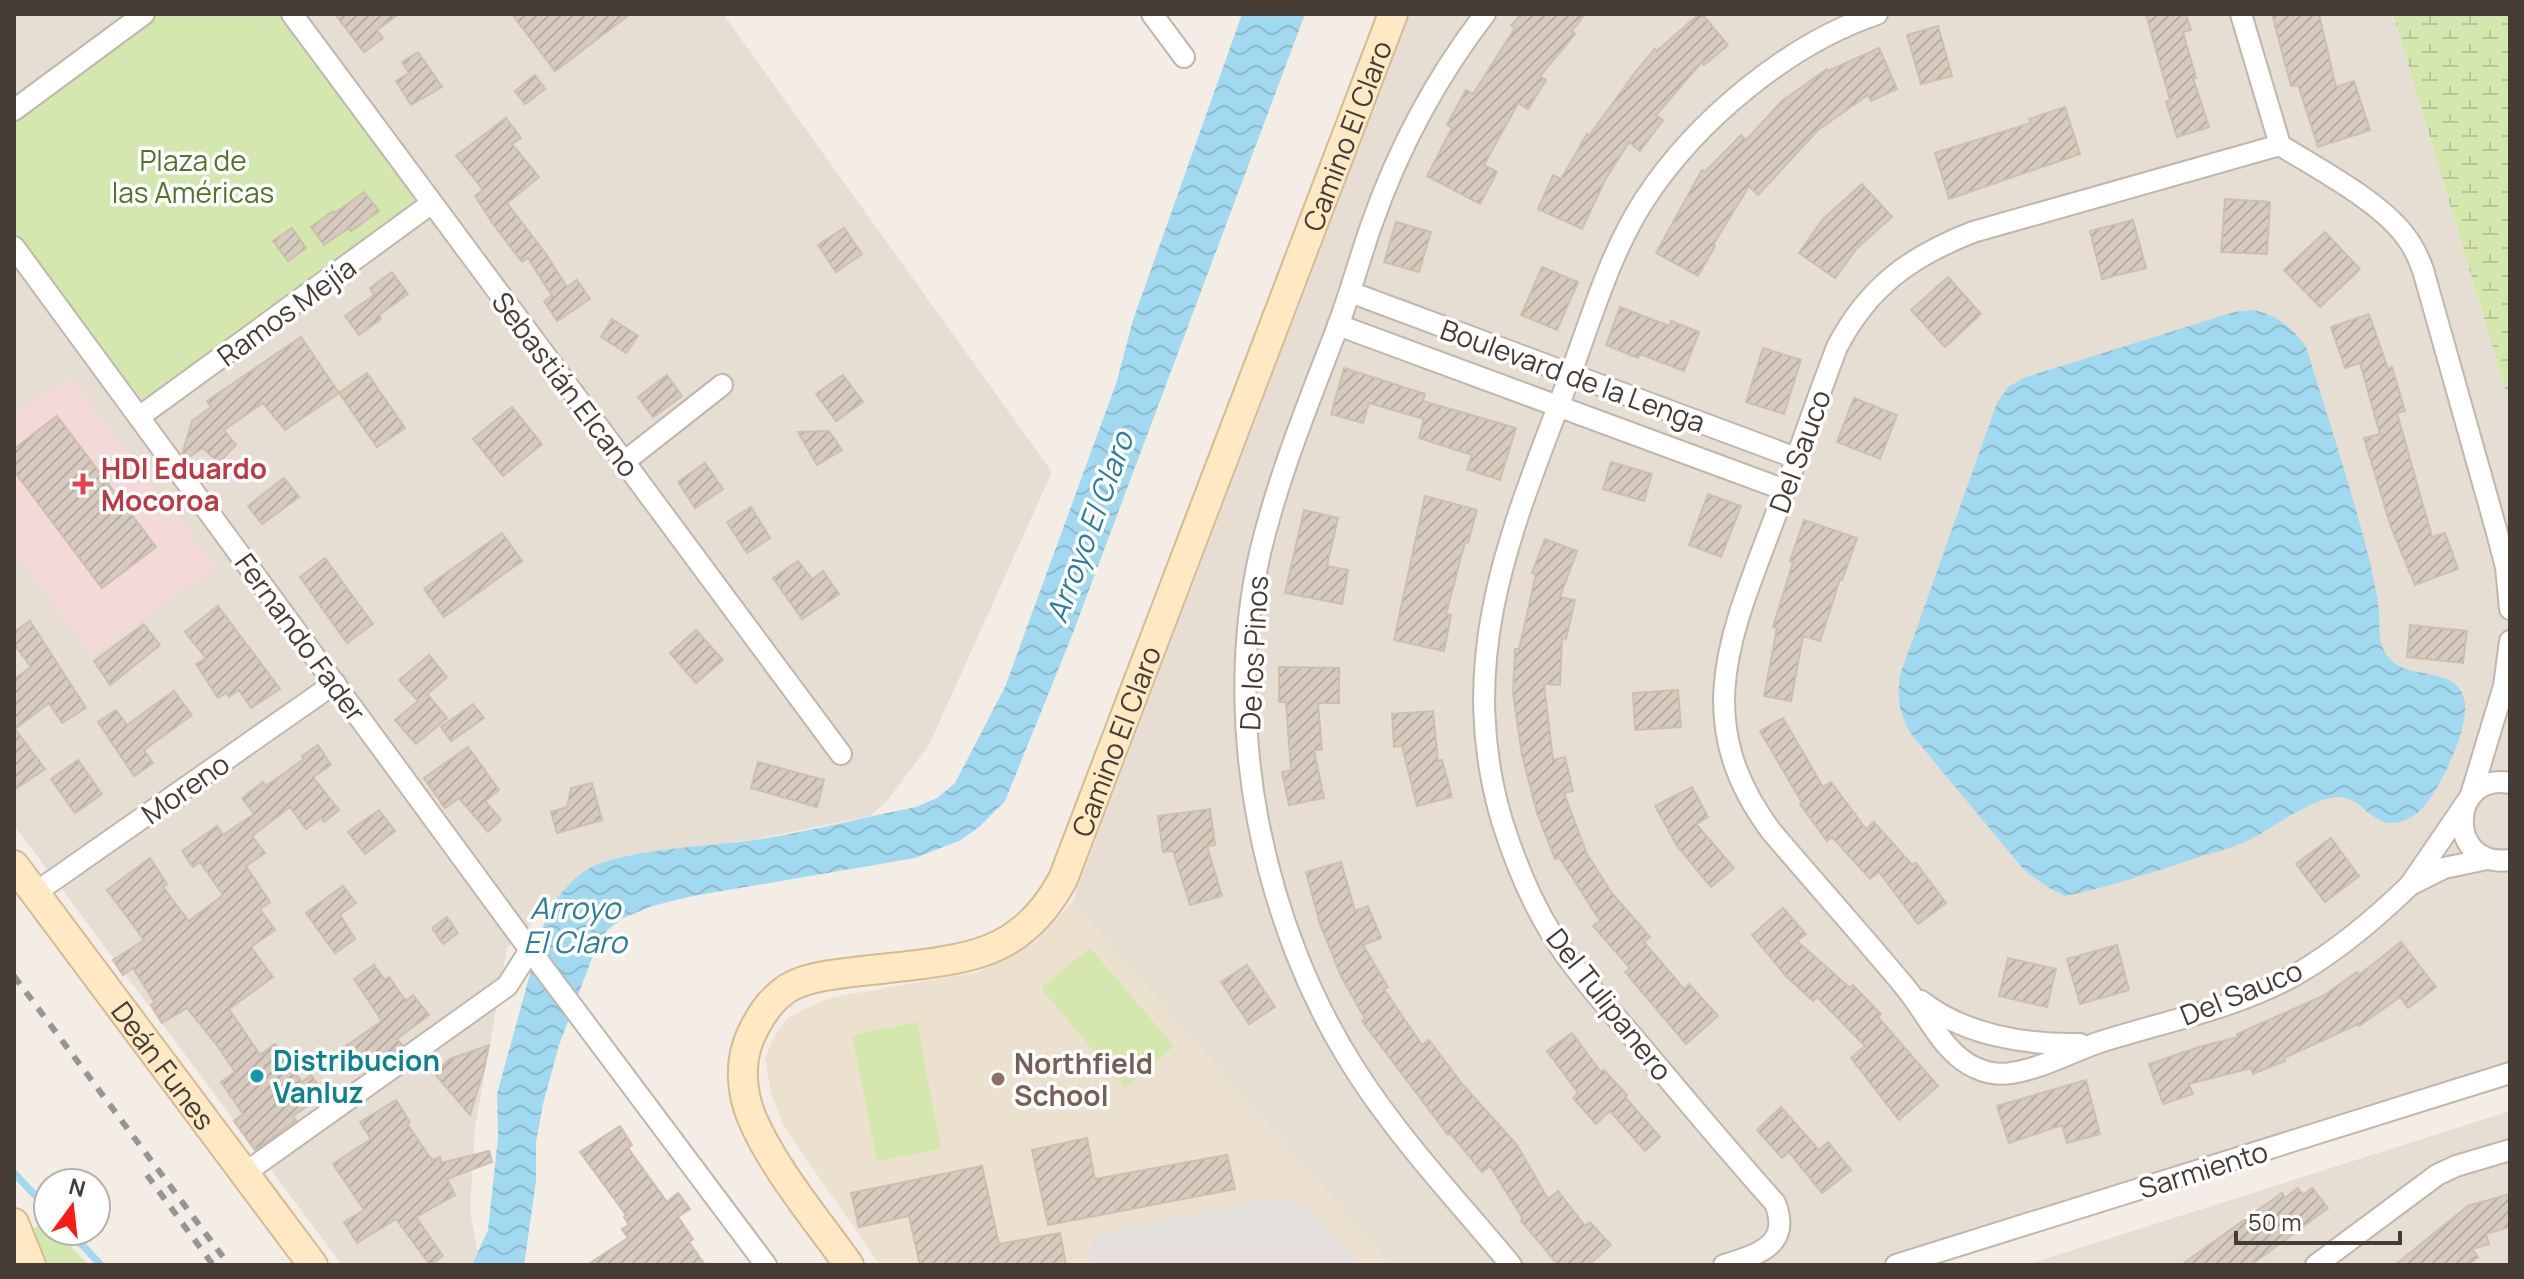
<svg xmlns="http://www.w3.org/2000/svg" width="2524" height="1279" viewBox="0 0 2524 1279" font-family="Manrope,sans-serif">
  <defs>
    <pattern id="wetland-marsh" width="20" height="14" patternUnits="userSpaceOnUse" patternTransform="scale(2)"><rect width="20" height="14" fill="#d4e7ae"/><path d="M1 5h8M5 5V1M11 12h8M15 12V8" fill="none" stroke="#b7c796"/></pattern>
    <pattern id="water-waves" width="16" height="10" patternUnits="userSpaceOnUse" patternTransform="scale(2)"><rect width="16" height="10" fill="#a1d9f0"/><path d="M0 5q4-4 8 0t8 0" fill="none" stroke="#8cbbce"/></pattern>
    <pattern id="building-hatch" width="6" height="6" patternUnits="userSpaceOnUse" patternTransform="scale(2)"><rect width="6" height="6" fill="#d7cabe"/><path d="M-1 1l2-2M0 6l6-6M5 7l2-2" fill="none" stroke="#baaea4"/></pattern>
  </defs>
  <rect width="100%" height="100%" fill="#f3ede5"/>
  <g fill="#e7ded3">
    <polygon points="14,14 723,14 1052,472 929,745 887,801 870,816 752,840 634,855 608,862 586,870 507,948 475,1128 470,1211 478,1253 472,1265 342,1265 14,825"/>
    <polygon points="1410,14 2393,14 2510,405 2510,1080 1888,1265 1391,1265 1072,902"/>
    <polygon points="2510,1111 2510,1265 2026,1265"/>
  </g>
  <polygon fill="#ece0cf" points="1072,902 1391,1265 880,1265 784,1127 771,1093 765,1058 775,1034 788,1018 810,1006 834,997 979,972 1036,942"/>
  <polygon fill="#f3d9d8" points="70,377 216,567 92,654 14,552 14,416"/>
  <polygon fill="url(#wetland-marsh)" points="2393,14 2510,14 2510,405"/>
  <g fill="#d4e7ae">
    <polygon points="157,14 282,14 413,191 411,203 152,395 142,397 136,393 14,231 14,121"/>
    <polygon points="1090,948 1174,1046 1125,1088 1041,988"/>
    <polygon points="917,1022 941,1149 877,1161 852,1035"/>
    <polygon points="48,1221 48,1231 57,1231 88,1265 42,1265 30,1230"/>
  </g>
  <polygon fill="#e3e0dd" points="1274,1198 1289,1199 1309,1209 1361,1265 1089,1265 1088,1250 1095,1237 1101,1233"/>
  <g fill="url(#water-waves)">
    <path d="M1242,14H1305L1071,638L1005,801L979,827L959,841L915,858L693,896L652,906L623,918L607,930L594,953L559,1045L543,1104L536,1142V1181L524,1265H472L488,1230L498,1138L497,1094L548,909C559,896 572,879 586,870C620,850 707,846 748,841C805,833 861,818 916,807L937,798L955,783L1005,687L1117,381L1133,320Z"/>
    <path d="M2254,310C2278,316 2292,327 2306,347C2328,418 2352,490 2370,562C2373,578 2377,594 2379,610C2380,622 2378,634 2382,646C2397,688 2459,659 2465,703C2469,728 2436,803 2413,816C2374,840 2366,795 2338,797C2311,798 2275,827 2251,839C2233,848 2212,853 2193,859C2151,873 2109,887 2065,896L2049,888L2025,871L1912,735C1899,714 1897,699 1900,675L1997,403L2008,387L2026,377L2234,312Z"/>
  </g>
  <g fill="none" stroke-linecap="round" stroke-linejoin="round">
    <g stroke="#a1d9f0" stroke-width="7">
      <polyline points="14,1173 48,1209"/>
      <polyline points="69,1231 101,1265"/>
    </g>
  </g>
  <g fill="url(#building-hatch)" stroke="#cfbeae" stroke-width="2">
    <polygon points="335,14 399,14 377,30 383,38 364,52"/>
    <polygon points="512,14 630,14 555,71"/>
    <polygon points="1521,14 1585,14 1572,31 1575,34 1540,76 1546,80 1528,109 1518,103 1484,165 1497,172 1480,204 1427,176 1452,128 1447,125 1466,90 1473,94 1515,28 1511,25"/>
    <polygon points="1699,14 1702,14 1728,45 1704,65 1702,62 1656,115 1663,120 1640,151 1629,142 1605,180 1582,229 1538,209 1553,175 1561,179 1587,134 1589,136 1636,71 1655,49 1657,51"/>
    <polygon points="2146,14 2186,14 2191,30 2183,32 2196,78 2193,78 2209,127 2177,137 2166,102 2170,100"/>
    <polygon points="2272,14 2319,14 2336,87 2354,81 2370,130 2318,147 2298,85 2291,86"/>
    <polygon points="1938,26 1952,76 1921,84 1907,35"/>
    <polygon points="1879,48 1897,89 1871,101 1868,95 1818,130 1758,195 1749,186 1713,245 1715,246 1698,276 1656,253 1702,170 1705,172 1741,135 1746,140 1782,101 1827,69 1828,71"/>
    <polygon points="418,52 442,87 411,105 396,81 409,73 402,62"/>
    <polygon points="535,75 545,89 525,104 515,91"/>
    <polygon points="2065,107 2080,154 1949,199 1935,153 2031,123 2029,119"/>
    <polygon points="506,118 521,138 512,144 539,177 507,203 546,254 567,287 577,280 590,299 557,321 544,301 552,296 528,258 522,262 493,224 475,196 483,190 456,156"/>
    <polygon points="1862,184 1892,217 1857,248 1835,278 1799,253 1823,219"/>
    <polygon points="364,192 379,211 351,231 349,228 324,245 311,227 333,211 335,213"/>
    <polygon points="2225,199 2270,202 2267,254 2221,252"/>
    <polygon points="2133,220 2146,268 2102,279 2090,231"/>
    <polygon points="1396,222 1431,232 1419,272 1384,262"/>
    <polygon points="292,228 306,248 288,261 273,241"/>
    <polygon points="844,228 862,254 836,272 818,245"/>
    <polygon points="2325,232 2360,269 2320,307 2284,270"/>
    <polygon points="1542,267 1578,282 1557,330 1521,315"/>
    <polygon points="392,272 408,294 379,315 381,319 359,335 345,316 374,295 370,288"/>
    <polygon points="1948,277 1981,314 1945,347 1911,310"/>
    <polygon points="1620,307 1669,326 1671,321 1699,332 1684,371 1640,354 1638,358 1606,345"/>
    <polygon points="2369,314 2388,369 2392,367 2405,411 2397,413 2432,537 2445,533 2458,569 2415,585 2391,527 2364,438 2380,434 2360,363 2345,368 2331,327"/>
    <polygon points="612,319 638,336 626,353 601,337"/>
    <polygon points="301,337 339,393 285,430 263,403 224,430 236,445 219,463 203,448 186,459 182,454 192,421 211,407 207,401"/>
    <polygon points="1763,348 1801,360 1784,414 1746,402"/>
    <polygon points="1344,368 1425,394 1423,401 1516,428 1500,480 1467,469 1472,455 1419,438 1424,419 1369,403 1363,423 1331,414"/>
    <polygon points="367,373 405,428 377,447 339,393"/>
    <polygon points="667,375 682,396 653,417 638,397"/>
    <polygon points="843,375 863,402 836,421 816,394"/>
    <polygon points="1854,398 1897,415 1880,459 1837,442"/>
    <polygon points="512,407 542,444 503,476 473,439"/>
    <polygon points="57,416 156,547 102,588 14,471 14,449"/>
    <polygon points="829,431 842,450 817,465 798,432"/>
    <polygon points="1611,462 1652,474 1644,501 1603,489"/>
    <polygon points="705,463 723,489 695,508 678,482"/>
    <polygon points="284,478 299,497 262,524 248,506"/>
    <polygon points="1708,494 1741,506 1721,557 1689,545"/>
    <polygon points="1425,496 1477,510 1468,543 1465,542 1446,614 1451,615 1444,651 1394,640"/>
    <polygon points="751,507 770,538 747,553 727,522"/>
    <polygon points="1304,510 1338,518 1327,566 1348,570 1342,604 1285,593"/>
    <polygon points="1804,520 1857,538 1842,580 1840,579 1820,641 1803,636 1791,701 1764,696 1777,628 1773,627 1793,562 1790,561"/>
    <polygon points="502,533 522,561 444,617 424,589"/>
    <polygon points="1545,539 1577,551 1560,597 1575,600 1566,639 1562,638 1560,685 1544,684 1553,760 1565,757 1573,791 1564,793 1587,854 1611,892 1650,937 1644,942 1684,989 1689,984 1718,1016 1686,1044 1625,972 1630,968 1593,926 1600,921 1559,857 1555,859 1537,813 1522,755 1513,693 1515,649 1519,649 1536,574 1532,573"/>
    <polygon points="325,558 373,624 347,643 300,577"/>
    <polygon points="798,561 812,579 823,571 839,594 802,619 773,578"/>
    <polygon points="218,606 280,689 251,708 239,690 229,697 226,693 218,698 196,664 206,658 185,632"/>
    <polygon points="30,621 86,708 62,723 49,703 15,729 45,769 14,790 14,679 31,667 14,644 14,632"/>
    <polygon points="144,624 160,645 110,685 94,661"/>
    <polygon points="2410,625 2467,631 2463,663 2407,657"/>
    <polygon points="696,630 723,660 696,683 670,653"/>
    <polygon points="429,655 447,677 427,694 447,718 416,744 395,720 418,701 399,680"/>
    <polygon points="1279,667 1339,668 1339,703 1318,703 1322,750 1314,750 1324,798 1289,805 1282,772 1291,770 1286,702 1279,702"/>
    <polygon points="1678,690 1681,727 1635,730 1633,693"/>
    <polygon points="174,691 192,715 144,750 153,763 134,776 98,722 116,710 127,725"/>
    <polygon points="473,704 484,718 451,741 441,727"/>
    <polygon points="1433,711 1438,761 1442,760 1452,797 1417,806 1402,746 1394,747 1392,714"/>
    <polygon points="1783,718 1823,787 1831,782 1866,829 1874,822 1912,865 1916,863 1946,903 1918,924 1879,872 1870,879 1832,837 1827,841 1800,804 1802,803 1760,731"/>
    <polygon points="318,745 331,765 313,777 339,810 324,822 321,818 306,829 290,807 252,836 265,853 246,866 270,902 260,909 275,930 251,947 273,977 229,1009 260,1055 275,1044 302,1082 311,1075 324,1094 293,1116 296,1121 255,1150 234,1121 243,1114 221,1082 235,1072 216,1044 187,1008 162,1023 151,1005 155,1003 133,968 123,975 113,960 144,940 107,890 150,858 167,884 163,887 189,921 223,895 200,862 193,867 182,851 217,826 223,835 254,814 242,798 263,782 266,786 304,759 302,756"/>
    <polygon points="468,747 499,790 485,801 501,820 488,832 459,798 445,808 424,778"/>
    <polygon points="78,760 102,794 75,813 51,779"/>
    <polygon points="758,762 824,780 817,807 751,788"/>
    <polygon points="592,783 602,820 557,833 551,812 567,807 571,788"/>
    <polygon points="1692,787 1708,817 1696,824 1734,868 1711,887 1677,846 1655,806"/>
    <polygon points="1210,809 1215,845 1207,846 1222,896 1190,905 1173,851 1163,852 1158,816"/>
    <polygon points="379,810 395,831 365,854 348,832"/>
    <polygon points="2331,838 2359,876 2325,902 2296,864"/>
    <polygon points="1341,862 1355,911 1368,906 1381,938 1363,945 1388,987 1384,989 1422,1045 1429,1040 1463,1085 1517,1145 1548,1199 1558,1191 1585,1226 1590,1222 1611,1245 1589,1265 1558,1265 1521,1221 1523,1219 1490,1166 1482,1172 1450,1133 1448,1135 1362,1021 1365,1019 1341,976 1320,924 1306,872"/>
    <polygon points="343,886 356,903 340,915 355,939 335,953 306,913"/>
    <polygon points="1783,908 1806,934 1797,941 1850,988 1853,985 1881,1014 1878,1017 1938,1086 1899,1120 1851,1058 1865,1046 1817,997 1813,1001 1786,976 1752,935"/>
    <polygon points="447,917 458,933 443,944 432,928"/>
    <polygon points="2401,942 2436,987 2408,1008 2400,997 2359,1026 2358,1024 2284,1058 2285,1061 2253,1074 2251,1068 2189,1084 2193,1094 2163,1104 2149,1064 2199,1047 2238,1037 2237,1034 2323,996 2357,972 2359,975"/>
    <polygon points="2117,945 2129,990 2080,1004 2067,959"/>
    <polygon points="2008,958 2056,969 2047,1007 1999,996"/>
    <polygon points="374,965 385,980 389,977 406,1001 413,995 429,1015 397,1039 402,1045 356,1074 340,1050 382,1021 354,979"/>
    <polygon points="1247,965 1275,1007 1249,1024 1221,982"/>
    <polygon points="1572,1033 1601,1072 1604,1070 1627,1095 1625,1097 1660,1137 1645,1151 1610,1111 1596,1124 1573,1098 1578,1093 1547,1051"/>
    <polygon points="489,1045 484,1069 470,1115 434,1073 450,1059"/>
    <polygon points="2086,1080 2100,1134 2067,1143 2062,1125 2009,1143 1997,1106"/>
    <polygon points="396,1100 410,1122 407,1124 432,1160 440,1157 441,1163 489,1151 492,1162 447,1179 455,1195 416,1217 443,1256 430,1265 396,1219 357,1243 344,1222 364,1210 333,1164 371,1139 360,1122"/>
    <polygon points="1781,1107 1819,1150 1828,1142 1851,1170 1822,1193 1789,1152 1782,1158 1757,1130"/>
    <polygon points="620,1126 632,1145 628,1148 667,1202 678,1193 690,1209 678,1217 693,1239 689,1242 705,1265 587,1265 628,1238 622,1229 629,1225 624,1217 626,1215 580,1152"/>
    <polygon points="1087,1138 1095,1179 1227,1155 1235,1189 1048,1225 1032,1150"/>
    <polygon points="982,1166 999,1244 1060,1233 1066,1265 920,1265 909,1216 859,1227 851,1193"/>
    <polygon points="2298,1188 2303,1195 2312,1188 2328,1208 2251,1265 2181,1265 2282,1193 2285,1198"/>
    <polygon points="2510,1194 2510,1227 2486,1234 2489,1244 2472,1249 2478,1257 2468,1265 2395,1265 2468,1206"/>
  </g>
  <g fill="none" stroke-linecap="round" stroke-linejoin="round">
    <g stroke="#c1b6ab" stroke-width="24">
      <g id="street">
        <polyline points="292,14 841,754"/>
        <polyline points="1152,14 1184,57"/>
        <path d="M1485,14C1435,79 1398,149 1371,226C1359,261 1349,297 1336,331C1308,404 1278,477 1260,553C1221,724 1262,925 1356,1071C1400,1140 1459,1202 1511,1265"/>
        <path d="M2241,14L2280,145C2318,169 2380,201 2406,237C2414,247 2419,259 2423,270L2496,529L2506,567L2510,609"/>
        <polyline points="14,110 144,14"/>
        <path d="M2280,145L1973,232C1911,256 1868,287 1837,347C1816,402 1797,458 1776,514C1733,630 1687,718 1771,831C1815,883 1861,934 1905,987C1927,1013 1943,1054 1976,1068C1987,1073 1999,1075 2011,1073C2040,1069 2069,1053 2097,1043C2165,1021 2240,1008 2302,971C2342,947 2377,917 2410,885"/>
        <polyline points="14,247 530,950 766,1265"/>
        <polyline points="1350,292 1796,458"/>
        <polyline points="1338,325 1785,490"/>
        <polyline points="139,417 432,203"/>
        <polyline points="624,462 722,385"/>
        <path d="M2510,783C2449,771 2445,869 2510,860"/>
        <polyline points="2471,795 2504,686 2510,641"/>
        <polyline points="2466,803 2410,885 2444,868 2487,859"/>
        <polyline points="35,893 335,683"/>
        <path d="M1921,1001C1964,1035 2026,1045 2080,1044"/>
        <polyline points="245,1173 507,986 530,950"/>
        <path d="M1724,1265C1756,1255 1792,1246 1775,1203C1732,1155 1691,1106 1649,1056C1616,1016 1578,977 1551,933C1530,899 1514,859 1502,821C1453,654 1514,524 1572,370C1593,313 1611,251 1645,199C1696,121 1788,44 1877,14"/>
        <polyline points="1896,1265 2510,1073"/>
        <polyline points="2316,1265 2437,1175 2456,1166 2510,1150"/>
      </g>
    </g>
    <g stroke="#d3bb95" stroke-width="32">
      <g id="secondary">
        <path id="s1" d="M14,865L313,1265"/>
        <polyline points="14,1223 31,1265"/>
        <path id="s2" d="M849,1265C817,1220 773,1168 752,1118C741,1092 739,1061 751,1035C760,1016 770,1000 788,988C807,977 832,975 853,972C892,967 954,964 990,949C1023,936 1047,909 1063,879L1393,14"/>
      </g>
    </g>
    <use href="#street" stroke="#fff" stroke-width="20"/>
    <use href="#secondary" stroke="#fee9c4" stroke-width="28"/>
    <g stroke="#959595" stroke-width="6" stroke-dasharray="10 10" stroke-linecap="butt">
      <polyline points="14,976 229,1265"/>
      <polyline points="147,1175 213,1265"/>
    </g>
  </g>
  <path fill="#e0444e" stroke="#fff" stroke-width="3" d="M79 472h8v8h8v8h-8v8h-8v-8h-8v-8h8z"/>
  <circle fill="#0f9aa8" stroke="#fff" stroke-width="3" cx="257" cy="1076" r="8"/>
  <circle fill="#8d6e63" stroke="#fff" stroke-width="3" cx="998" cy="1079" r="8"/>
  <g text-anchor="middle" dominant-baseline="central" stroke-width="7" stroke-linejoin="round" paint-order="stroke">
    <g font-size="28" fill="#453d35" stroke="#fff">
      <text stroke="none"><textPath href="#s2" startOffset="1428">Camino El Claro</textPath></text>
      <text transform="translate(286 311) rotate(-36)">Ramos Mejía</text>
      <text transform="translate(1573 375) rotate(20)">Boulevard de la Lenga</text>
      <text transform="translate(566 384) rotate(53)">Sebastián Elcano</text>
      <text transform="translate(1799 451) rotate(-70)">Del Sauco</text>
      <text transform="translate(301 637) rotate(54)">Fernando Fader</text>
      <text transform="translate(1253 653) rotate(-87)">De los Pinos</text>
      <text stroke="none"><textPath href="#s2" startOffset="780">Camino El Claro</textPath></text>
      <text transform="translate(185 788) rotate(-35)">Moreno</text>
      <text transform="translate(2241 992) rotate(-22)">Del Sauco</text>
      <text transform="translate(1610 1004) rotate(52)">Del Tulipanero</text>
      <text stroke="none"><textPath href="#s1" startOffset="250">Deán Funes</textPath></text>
      <text transform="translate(2203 1169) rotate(-17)">Sarmiento</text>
    </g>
    <g font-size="28" fill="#4f7628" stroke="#fff">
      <text x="193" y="160">Plaza de<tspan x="193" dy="32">las Américas</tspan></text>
    </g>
    <g font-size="28" font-weight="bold" fill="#be3a42" stroke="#fff" text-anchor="start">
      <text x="101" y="468">HDI Eduardo<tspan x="101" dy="32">Mocoroa</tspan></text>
    </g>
    <g font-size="28" font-weight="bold" fill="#0d838f" stroke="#fff" text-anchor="start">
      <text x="273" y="1060">Distribucion<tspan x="273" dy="32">Vanluz</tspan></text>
    </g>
    <g font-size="28" font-weight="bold" fill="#785e54" stroke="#fff" text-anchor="start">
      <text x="1014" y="1063">Northfield<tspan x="1014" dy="32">School</tspan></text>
    </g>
    <g font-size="30" font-style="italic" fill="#2b7da0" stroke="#fff">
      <text transform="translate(1089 527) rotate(-70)">Arroyo El Claro</text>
      <text x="575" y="907">Arroyo<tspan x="575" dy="34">El Claro</tspan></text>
    </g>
  </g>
  <rect width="2524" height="1279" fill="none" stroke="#453d35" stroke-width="32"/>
  <g transform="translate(72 1207) rotate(15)"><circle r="38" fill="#ffffff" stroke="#b5b1ae" stroke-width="2"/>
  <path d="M0-6L14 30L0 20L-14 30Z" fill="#f91c16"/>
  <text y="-12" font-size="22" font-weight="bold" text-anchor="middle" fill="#453d35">N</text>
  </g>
  <path d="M2236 1231v12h164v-12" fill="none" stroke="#453d35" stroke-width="4"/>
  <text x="2248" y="1231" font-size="24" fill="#453d35" stroke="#ffffff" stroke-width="6" paint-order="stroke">50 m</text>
</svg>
